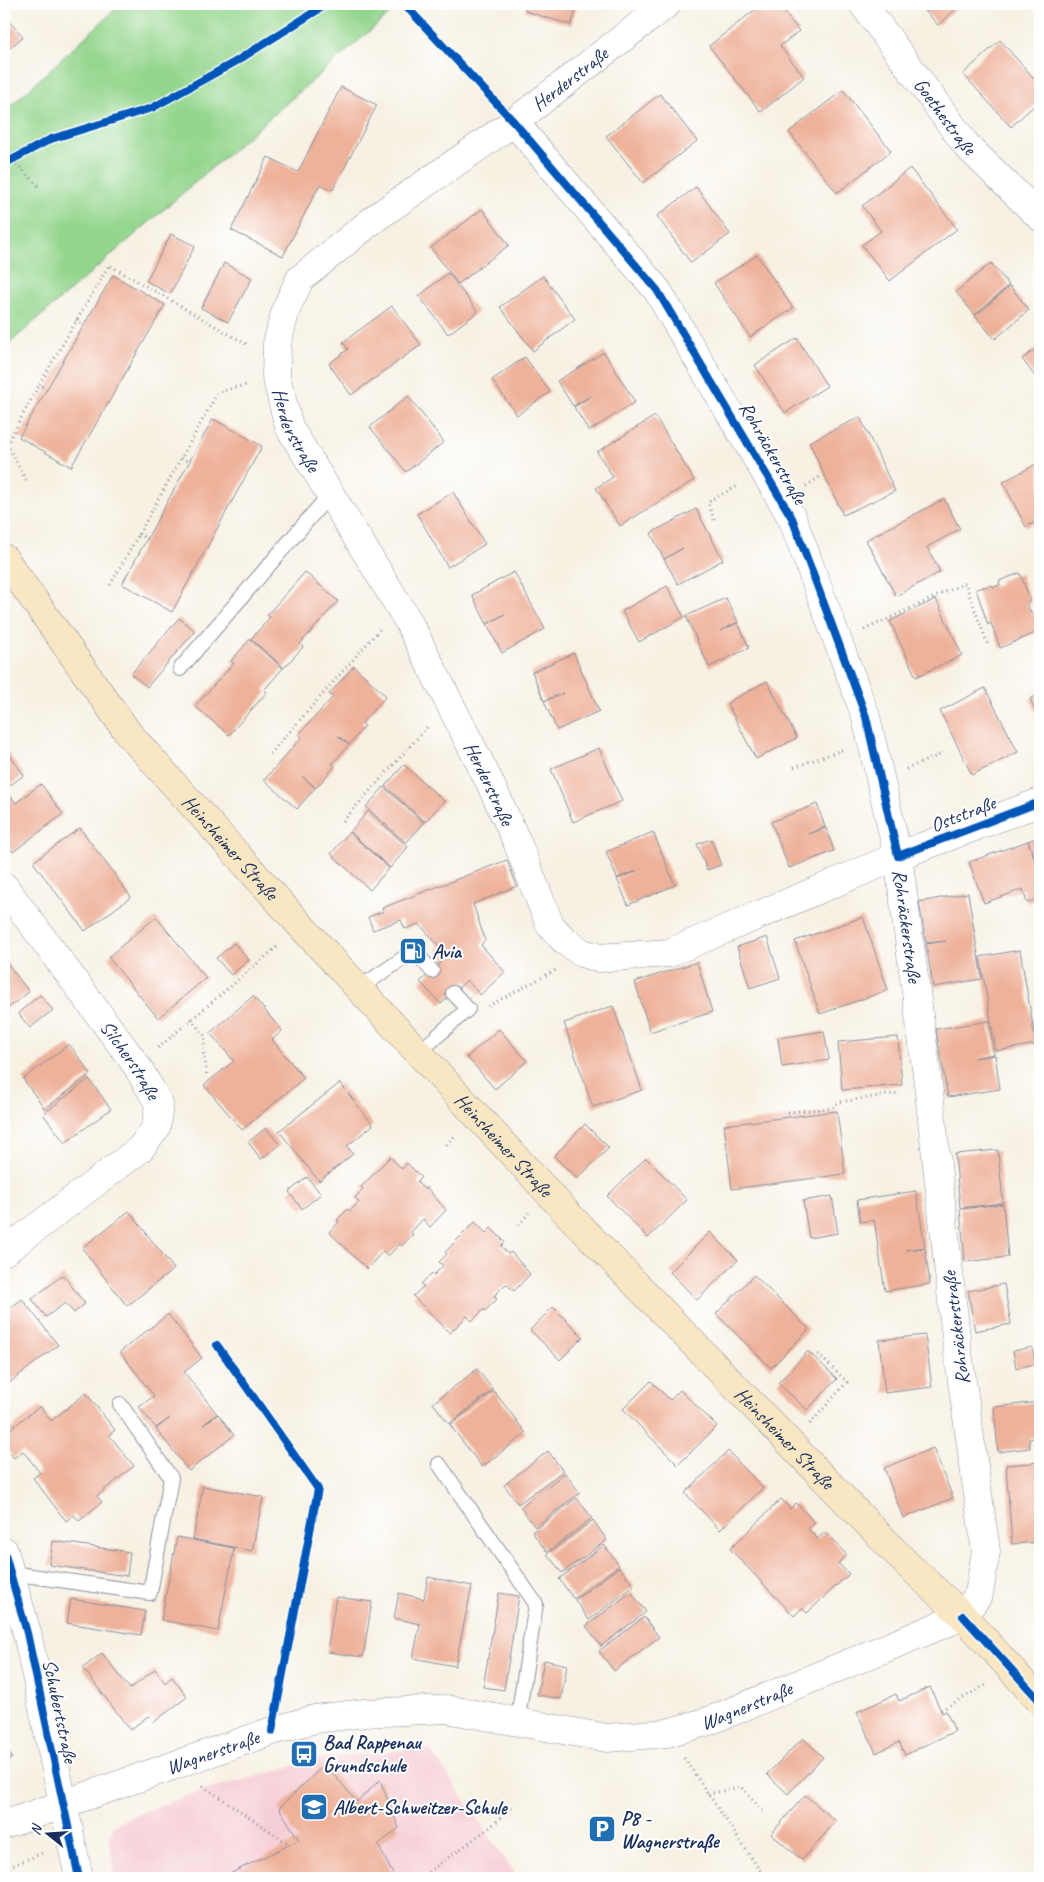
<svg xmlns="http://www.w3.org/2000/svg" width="1044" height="1882" viewBox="0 0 1044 1882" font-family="Caveat,sans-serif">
  <rect width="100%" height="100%" fill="#fff"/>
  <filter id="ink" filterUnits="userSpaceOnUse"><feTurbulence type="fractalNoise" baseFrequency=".02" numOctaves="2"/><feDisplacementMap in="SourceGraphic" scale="10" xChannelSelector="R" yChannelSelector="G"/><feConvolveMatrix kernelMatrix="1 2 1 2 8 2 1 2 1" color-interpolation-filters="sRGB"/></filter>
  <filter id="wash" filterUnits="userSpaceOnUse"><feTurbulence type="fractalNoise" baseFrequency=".0096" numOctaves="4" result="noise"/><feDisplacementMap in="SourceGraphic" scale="20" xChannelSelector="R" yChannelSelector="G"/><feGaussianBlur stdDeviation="1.12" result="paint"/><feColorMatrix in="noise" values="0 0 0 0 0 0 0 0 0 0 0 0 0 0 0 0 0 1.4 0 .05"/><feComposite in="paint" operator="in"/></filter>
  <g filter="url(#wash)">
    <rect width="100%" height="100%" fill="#f7f1e3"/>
    <polygon fill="#f6cfd6" points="430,1749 518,1878 115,1878 109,1839 113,1827 125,1819 192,1794 326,1757"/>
    <polygon fill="#94d68d" stroke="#588276" points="121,4 401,4 4,348 4,112"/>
    <g id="blocks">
      <g fill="#eeb199">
        <polygon points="527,4 578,4 571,25 525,11"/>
        <polygon points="762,4 778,4 799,31 780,46 804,77 761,112 709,46"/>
        <polygon points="919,4 962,4 938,25"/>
        <polygon points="4,18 5,20 7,19 23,37 10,48 4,42"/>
        <polygon points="1000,40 1040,85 1040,100 1011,127 963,74"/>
        <polygon points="341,87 377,105 333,190 320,184 283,256 231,230 268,157 298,172"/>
        <polygon points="843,90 891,151 837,193 789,132"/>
        <polygon points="660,94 697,141 643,183 606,136"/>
        <polygon points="910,168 957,229 890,281 862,245 881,231 862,206"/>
        <polygon points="696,187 730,234 691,263 657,216"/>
        <polygon points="482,209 509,245 458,284 431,248"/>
        <polygon points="171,234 195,246 170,294 146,281"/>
        <polygon points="757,255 793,308 750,337 714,283"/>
        <polygon points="224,263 252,278 228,322 201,308"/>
        <polygon points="991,263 1009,285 975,315 956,292"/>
        <polygon points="448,273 478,312 448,334 419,296"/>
        <polygon points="113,275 165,305 71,467 19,437"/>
        <polygon points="543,276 575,319 533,351 500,307"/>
        <polygon points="1010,286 1029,310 995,339 975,316"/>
        <polygon points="392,306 421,345 351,395 329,364 348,349 343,342"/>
        <polygon points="797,338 827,386 785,413 755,365"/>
        <polygon points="1040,346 1040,383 1022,359"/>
        <polygon points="604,352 635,402 589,431 574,407 591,396 573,406 557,381"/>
        <polygon points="525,357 550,392 517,415 492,380"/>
        <polygon points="408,396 444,442 406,472 370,427"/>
        <polygon points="655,416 694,480 620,526 596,488 613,477 597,452"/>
        <polygon points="860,417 895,491 843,515 809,442"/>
        <polygon points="213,419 262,446 172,612 122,584"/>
        <polygon points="1040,462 1040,519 1026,527 1003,482"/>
        <polygon points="453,492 485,544 448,567 417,514"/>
        <polygon points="944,499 960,529 927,547 940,572 896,596 866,540"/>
        <polygon points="696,509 723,560 678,584 664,559 683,548 664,559 651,533"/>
        <polygon points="305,572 338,601 300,644 303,647 284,668 251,639 270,617 267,615"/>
        <polygon points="514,572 545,629 502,653 487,624 505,614 487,624 472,595"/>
        <polygon points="1020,573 1030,600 1027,604 1031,613 1036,616 1040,614 1040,631 1000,648 991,623 988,625 976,589 992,585 993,587 1000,585 999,581"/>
        <polygon points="667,586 684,617 639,642 622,611"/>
        <polygon points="726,598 738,622 720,631 738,623 749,648 709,667 686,616"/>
        <polygon points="936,599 962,655 916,677 890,621"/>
        <polygon points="179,618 195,631 147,687 131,674"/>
        <polygon points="250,639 283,668 264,690 267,692 229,735 195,706 234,663 231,661"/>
        <polygon points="574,653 599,711 557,730 544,701 563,693 544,701 532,672"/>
        <polygon points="354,666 386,696 362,723 365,726 349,745 338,736 349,745 332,764 335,766 316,788 302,776 315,788 297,809 264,780 302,737 299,734 333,697 329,694"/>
        <polygon points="767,681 797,738 756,759 727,703"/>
        <polygon points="985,688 1018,752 972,775 940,711"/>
        <polygon points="1040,694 1040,722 1030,699"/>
        <polygon points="4,747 24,775 5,789 16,803 41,784 63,814 13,852 4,840"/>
        <polygon points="599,748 622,801 573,822 551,769"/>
        <polygon points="404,765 444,801 425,822 385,786"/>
        <polygon points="384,787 424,823 406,843 366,807"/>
        <polygon points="817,804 825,827 808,834 826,828 834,851 789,868 771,822"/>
        <polygon points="368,811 408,847 390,868 350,832"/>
        <polygon points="80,828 131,897 85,931 33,862"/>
        <polygon points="349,832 389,868 370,890 331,854"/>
        <polygon points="653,832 675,885 628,905 617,879 637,871 617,878 606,852"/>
        <polygon points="1040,837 1040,898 1027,903 1023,889 984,903 969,862 1028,841 1038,867 1028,841"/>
        <polygon points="711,839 721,865 707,870 697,844"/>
        <polygon points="507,860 517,886 473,904 485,940 481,945 505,972 480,995 467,980 441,1004 420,982 445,958 437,950 440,947 419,924 405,929 401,920 373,930 368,917 384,911 382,908"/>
        <polygon points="968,893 982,979 933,987 926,944 946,941 926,943 919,902"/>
        <polygon points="156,917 206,978 158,1018 108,957"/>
        <polygon points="863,917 888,990 820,1014 795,941"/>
        <polygon points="767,937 780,978 750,988 737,947"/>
        <polygon points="234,943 249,960 231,975 216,958"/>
        <polygon points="1020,950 1036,1044 996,1051 980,957"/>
        <polygon points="4,959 29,992 4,1011"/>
        <polygon points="697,962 712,1012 650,1032 635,982"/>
        <polygon points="40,995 53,1010 30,1028 18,1013"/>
        <polygon points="253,996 282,1031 272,1040 304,1078 242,1130 204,1085 234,1061 210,1033"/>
        <polygon points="613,1006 642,1090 593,1107 564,1023"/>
        <polygon points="989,1021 994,1054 974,1058 995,1055 1000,1089 948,1097 936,1029"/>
        <polygon points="499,1029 527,1061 495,1089 467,1057"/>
        <polygon points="824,1031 829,1060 782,1067 778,1038"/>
        <polygon points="898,1037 902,1085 842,1090 838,1042"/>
        <polygon points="69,1044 91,1074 45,1109 23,1079"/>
        <polygon points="89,1079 111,1109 65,1143 43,1114"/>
        <polygon points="340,1083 373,1125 347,1146 353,1154 319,1181 279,1131"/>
        <polygon points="837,1111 845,1174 732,1189 724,1125"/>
        <polygon points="585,1124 609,1148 577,1179 554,1156"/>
        <polygon points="266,1128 280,1145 261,1159 248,1142"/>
        <polygon points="998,1150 1003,1203 960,1208 955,1154"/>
        <polygon points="390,1157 402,1169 407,1163 421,1177 417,1182 425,1190 426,1187 446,1210 430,1227 423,1219 411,1232 413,1234 402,1246 400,1244 388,1256 383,1251 367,1269 329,1232 339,1222 337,1220 348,1209 350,1211 359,1202 355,1198 363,1189 361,1187"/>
        <polygon points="646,1158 687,1200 648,1238 607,1196"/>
        <polygon points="307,1177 321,1194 302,1209 289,1192"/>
        <polygon points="916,1191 925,1247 906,1250 925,1248 930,1284 885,1291 874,1220 860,1222 857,1200"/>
        <polygon points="832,1196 838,1233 809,1238 803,1201"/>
        <polygon points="1003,1204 1008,1257 965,1262 960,1209"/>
        <polygon points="129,1211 174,1269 127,1306 82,1248"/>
        <polygon points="475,1222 486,1233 491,1228 505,1242 501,1246 508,1254 511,1252 530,1274 514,1291 506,1284 494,1296 497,1299 485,1311 484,1309 472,1321 467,1316 450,1333 413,1296 424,1286 421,1284 432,1273 434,1275 443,1266 439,1262 447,1254 445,1252"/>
        <polygon points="710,1232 738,1260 697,1300 670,1272"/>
        <polygon points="63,1275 85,1304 74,1313 65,1303 46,1317 32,1299"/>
        <polygon points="754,1275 809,1329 771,1368 716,1314"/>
        <polygon points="1004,1284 1011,1324 975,1331 968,1291"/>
        <polygon points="22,1299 58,1345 4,1387 4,1313"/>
        <polygon points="553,1307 583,1337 560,1360 530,1330"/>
        <polygon points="168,1314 202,1358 184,1372 217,1414 203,1425 218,1414 234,1435 189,1471 156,1429 170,1418 156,1428 139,1407 154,1396 120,1352"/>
        <polygon points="925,1335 932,1387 885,1393 879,1340"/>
        <polygon points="1032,1347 1035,1364 1016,1368 1013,1351"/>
        <polygon points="808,1351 837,1379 807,1410 778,1383"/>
        <polygon points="477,1369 493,1390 449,1424 433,1403"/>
        <polygon points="651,1381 670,1400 680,1390 717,1426 678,1465 623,1409"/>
        <polygon points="494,1391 526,1433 482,1467 450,1425"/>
        <polygon points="86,1393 115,1430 109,1435 134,1466 97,1496 102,1502 79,1521 74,1515 66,1521 33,1478 40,1473 23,1451 14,1458 4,1446 4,1434 40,1406 51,1421"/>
        <polygon points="1040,1402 1040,1437 1029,1439 1030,1448 998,1452 994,1407"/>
        <polygon points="933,1448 953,1498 903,1518 884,1468"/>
        <polygon points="548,1451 563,1471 518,1504 504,1485"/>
        <polygon points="728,1451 763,1488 720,1530 685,1493"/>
        <polygon points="1040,1462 1040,1542 1012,1544 1006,1465"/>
        <polygon points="565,1473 580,1493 535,1527 520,1507"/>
        <polygon points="203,1486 263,1497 252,1551 193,1539"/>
        <polygon points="577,1498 592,1518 547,1552 532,1532"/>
        <polygon points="781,1499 790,1509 796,1503 815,1523 808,1529 817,1539 825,1532 847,1555 838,1563 849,1574 807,1613 802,1608 794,1616 730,1549"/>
        <polygon points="593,1520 607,1540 562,1573 547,1554"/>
        <polygon points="177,1537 234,1548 218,1631 161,1620"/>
        <polygon points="53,1541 130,1552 127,1576 49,1565"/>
        <polygon points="604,1545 619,1565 574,1599 559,1579"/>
        <polygon points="619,1567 634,1586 589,1620 575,1600"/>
        <polygon points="428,1577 472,1586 455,1666 413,1658 420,1624 394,1618 399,1593 424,1599"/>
        <polygon points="631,1592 646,1612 601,1646 586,1626"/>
        <polygon points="499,1593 519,1596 504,1690 483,1687"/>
        <polygon points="336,1597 372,1602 363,1657 327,1652"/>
        <polygon points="71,1599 145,1611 141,1635 67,1623"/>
        <polygon points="644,1617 659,1637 614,1671 599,1651"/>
        <polygon points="102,1653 130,1689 155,1669 165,1683 172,1677 187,1697 154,1722 148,1716 130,1730 83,1668"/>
        <polygon points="544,1660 567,1665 561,1699 537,1695"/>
        <polygon points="930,1687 942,1713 946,1711 955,1731 905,1755 899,1742 876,1753 857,1712 896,1694 899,1701"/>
        <polygon points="803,1738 823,1757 788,1794 767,1774"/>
        <polygon points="4,1743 5,1743 12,1758 4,1762"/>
        <polygon points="325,1764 357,1802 380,1780 399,1828 378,1845 395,1878 221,1878 299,1840 279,1808"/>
        <polygon points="805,1795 836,1821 802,1860 771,1834"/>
      </g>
    </g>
  </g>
  <g filter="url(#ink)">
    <use href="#blocks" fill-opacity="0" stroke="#8990a0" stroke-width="1"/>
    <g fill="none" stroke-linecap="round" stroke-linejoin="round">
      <g stroke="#8990a0" stroke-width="16">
        <g id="lane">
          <polyline points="180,669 330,494"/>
          <polyline points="358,989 414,951 432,971"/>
          <polyline points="418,1053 468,1009 453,993"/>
          <polyline points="439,1464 536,1604 517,1723"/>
          <polyline points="11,1573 150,1593 171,1478 120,1404"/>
        </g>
      </g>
      <g stroke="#8990a0" stroke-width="29">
        <g id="street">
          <path id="s1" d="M667,4L514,122L374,219L300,279L286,309L277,344L276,376L289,427L407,619L490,783L517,842L550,925L565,941L582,953L599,958L669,953L898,856L1040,802"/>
          <path id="s2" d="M863,4L967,146L1040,217"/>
          <path id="s3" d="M4,886L137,1066L159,1104L156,1128L140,1149L4,1252"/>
          <polyline points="4,1551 27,1633 79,1878"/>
          <path id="s4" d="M4,1825L272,1731L315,1719L365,1713L446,1709L607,1738L667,1733L709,1721L963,1616L979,1594L986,1551L957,1346L928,1083L898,856L866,717L792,518L657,290L514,122"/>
        </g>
      </g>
      <g stroke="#8990a0" stroke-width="29">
        <g id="secondary">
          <path id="s5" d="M4,558L129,734L301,926L569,1215L906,1563L963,1616L1040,1701"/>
        </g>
      </g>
      <g stroke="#8990a0" stroke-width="3" stroke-dasharray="1 4" stroke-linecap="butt">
        <polyline points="13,160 40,188"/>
        <polyline points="4,164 51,139 152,108 235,62 327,4"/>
        <polyline points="76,320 84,325"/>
        <polyline points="47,389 39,385 109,265 248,345"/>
        <polyline points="181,458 189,462"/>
        <polyline points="26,480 7,444 39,385"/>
        <polyline points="806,486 820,477"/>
        <polyline points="714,520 708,503 712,499 740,485"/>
        <polyline points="148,539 139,534 218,392 249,384"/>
        <polyline points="110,585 139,534"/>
        <polyline points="864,630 965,583 988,645"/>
        <polyline points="270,754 380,629"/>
        <polyline points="794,767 845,749"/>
        <polyline points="906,769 947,752"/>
        <polyline points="343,821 429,725"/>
        <polyline points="488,1006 556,970"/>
        <polyline points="191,1019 206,1037 203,1050 207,1076"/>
        <polyline points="158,1048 279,945"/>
        <polyline points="788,1112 831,1108 840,1102 899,1093"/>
        <polyline points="447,1145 456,1134"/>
        <polyline points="519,1225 529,1213"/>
        <polyline points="810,1424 847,1382 816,1352"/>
        <polyline points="941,1710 986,1685"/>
        <polyline points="684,1758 765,1878"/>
        <polyline points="203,1786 289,1844"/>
        <polyline points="708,1794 741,1787 764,1812"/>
        <polyline points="4,1869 45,1852"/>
        <polyline points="420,1878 488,1829 515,1805"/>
      </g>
      <use href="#lane" stroke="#fff" stroke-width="14"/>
      <use href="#street" stroke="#fff" stroke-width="28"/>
      <use href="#secondary" stroke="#f9e7c3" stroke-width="28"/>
      <g stroke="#fff" stroke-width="11">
        <g id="cycleway">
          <polyline points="404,4 514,122 657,290 792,518 866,717 898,856 1040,802"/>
          <polyline points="4,164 51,139 152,108 235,62 327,4"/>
          <polyline points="217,1345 318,1489 272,1731"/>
          <polyline points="4,1551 27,1633 79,1878"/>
          <polyline points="963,1616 1040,1701"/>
        </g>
      </g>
      <use href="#cycleway" stroke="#0057b8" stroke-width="8"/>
    </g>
  </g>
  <defs>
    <g id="fuel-square" transform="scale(1.4375)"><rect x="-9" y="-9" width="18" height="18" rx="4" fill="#1f6fb2" stroke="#fff"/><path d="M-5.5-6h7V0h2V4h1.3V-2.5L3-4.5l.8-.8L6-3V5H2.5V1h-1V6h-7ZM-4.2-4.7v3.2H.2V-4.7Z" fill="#fff"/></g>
    <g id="bus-square" transform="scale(1.4375)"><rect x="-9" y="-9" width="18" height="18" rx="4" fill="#1f6fb2" stroke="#fff"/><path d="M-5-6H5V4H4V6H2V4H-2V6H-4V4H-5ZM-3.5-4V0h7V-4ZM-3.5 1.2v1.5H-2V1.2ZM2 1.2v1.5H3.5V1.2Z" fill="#fff"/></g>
    <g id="school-square" transform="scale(1.4375)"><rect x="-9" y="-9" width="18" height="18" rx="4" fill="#1f6fb2" stroke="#fff"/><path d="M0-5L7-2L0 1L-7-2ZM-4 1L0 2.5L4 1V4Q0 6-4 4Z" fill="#fff"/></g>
    <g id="parking-square" transform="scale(1.4375)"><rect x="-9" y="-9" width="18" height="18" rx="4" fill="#1f6fb2" stroke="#fff"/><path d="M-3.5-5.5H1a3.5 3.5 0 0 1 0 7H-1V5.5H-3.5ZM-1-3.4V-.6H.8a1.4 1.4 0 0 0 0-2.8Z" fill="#fff"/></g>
  </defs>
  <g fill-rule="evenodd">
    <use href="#fuel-square" x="413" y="951"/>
    <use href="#bus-square" x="304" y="1754"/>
    <use href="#school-square" x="314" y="1807"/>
    <use href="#parking-square" x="602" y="1829"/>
  </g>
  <g text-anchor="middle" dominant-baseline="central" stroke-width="4" stroke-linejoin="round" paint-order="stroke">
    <g font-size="20" fill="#1b2f5e" stroke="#fff">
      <text transform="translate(570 79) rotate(-38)">Herderstraße</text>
      <text stroke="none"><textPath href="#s2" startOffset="139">Goethestraße</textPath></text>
      <text stroke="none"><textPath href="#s1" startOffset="618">Herderstraße</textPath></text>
      <text transform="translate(773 453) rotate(60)">Rohräckerstraße</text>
      <text stroke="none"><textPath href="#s1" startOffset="1022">Herderstraße</textPath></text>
      <text transform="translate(963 814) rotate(-21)">Oststraße</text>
      <text stroke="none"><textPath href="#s5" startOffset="368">Heinsheimer Straße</textPath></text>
      <text transform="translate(907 926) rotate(82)">Rohräckerstraße</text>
      <text stroke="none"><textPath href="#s3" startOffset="215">Silcherstraße</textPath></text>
      <text stroke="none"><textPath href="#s5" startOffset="772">Heinsheimer Straße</textPath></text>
      <text transform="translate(956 1328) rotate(-97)">Rohräckerstraße</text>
      <text stroke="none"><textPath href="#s5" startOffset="1178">Heinsheimer Straße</textPath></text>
      <text stroke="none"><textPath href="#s4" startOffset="768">Wagnerstraße</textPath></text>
      <text transform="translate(60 1711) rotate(78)">Schubertstraße</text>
      <text stroke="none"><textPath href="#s4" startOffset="221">Wagnerstraße</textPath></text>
    </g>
    <g font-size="20" font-weight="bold" fill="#1b2f5e" stroke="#fff" text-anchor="start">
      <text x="432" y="951">Avia</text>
      <text x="323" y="1742">Bad Rappenau<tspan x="323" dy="23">Grundschule</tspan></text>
      <text x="333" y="1807">Albert-Schweitzer-Schule</text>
      <text x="621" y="1818">P8 -<tspan x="621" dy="23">Wagnerstraße</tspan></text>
    </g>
  </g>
  <rect width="1044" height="1882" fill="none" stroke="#fff" stroke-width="20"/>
  <g transform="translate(48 1834) rotate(287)" stroke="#ffffff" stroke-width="4" paint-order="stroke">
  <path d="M0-4L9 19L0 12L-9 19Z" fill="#1b2f5e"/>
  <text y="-8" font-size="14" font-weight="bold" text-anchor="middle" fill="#1b2f5e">N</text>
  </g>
</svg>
